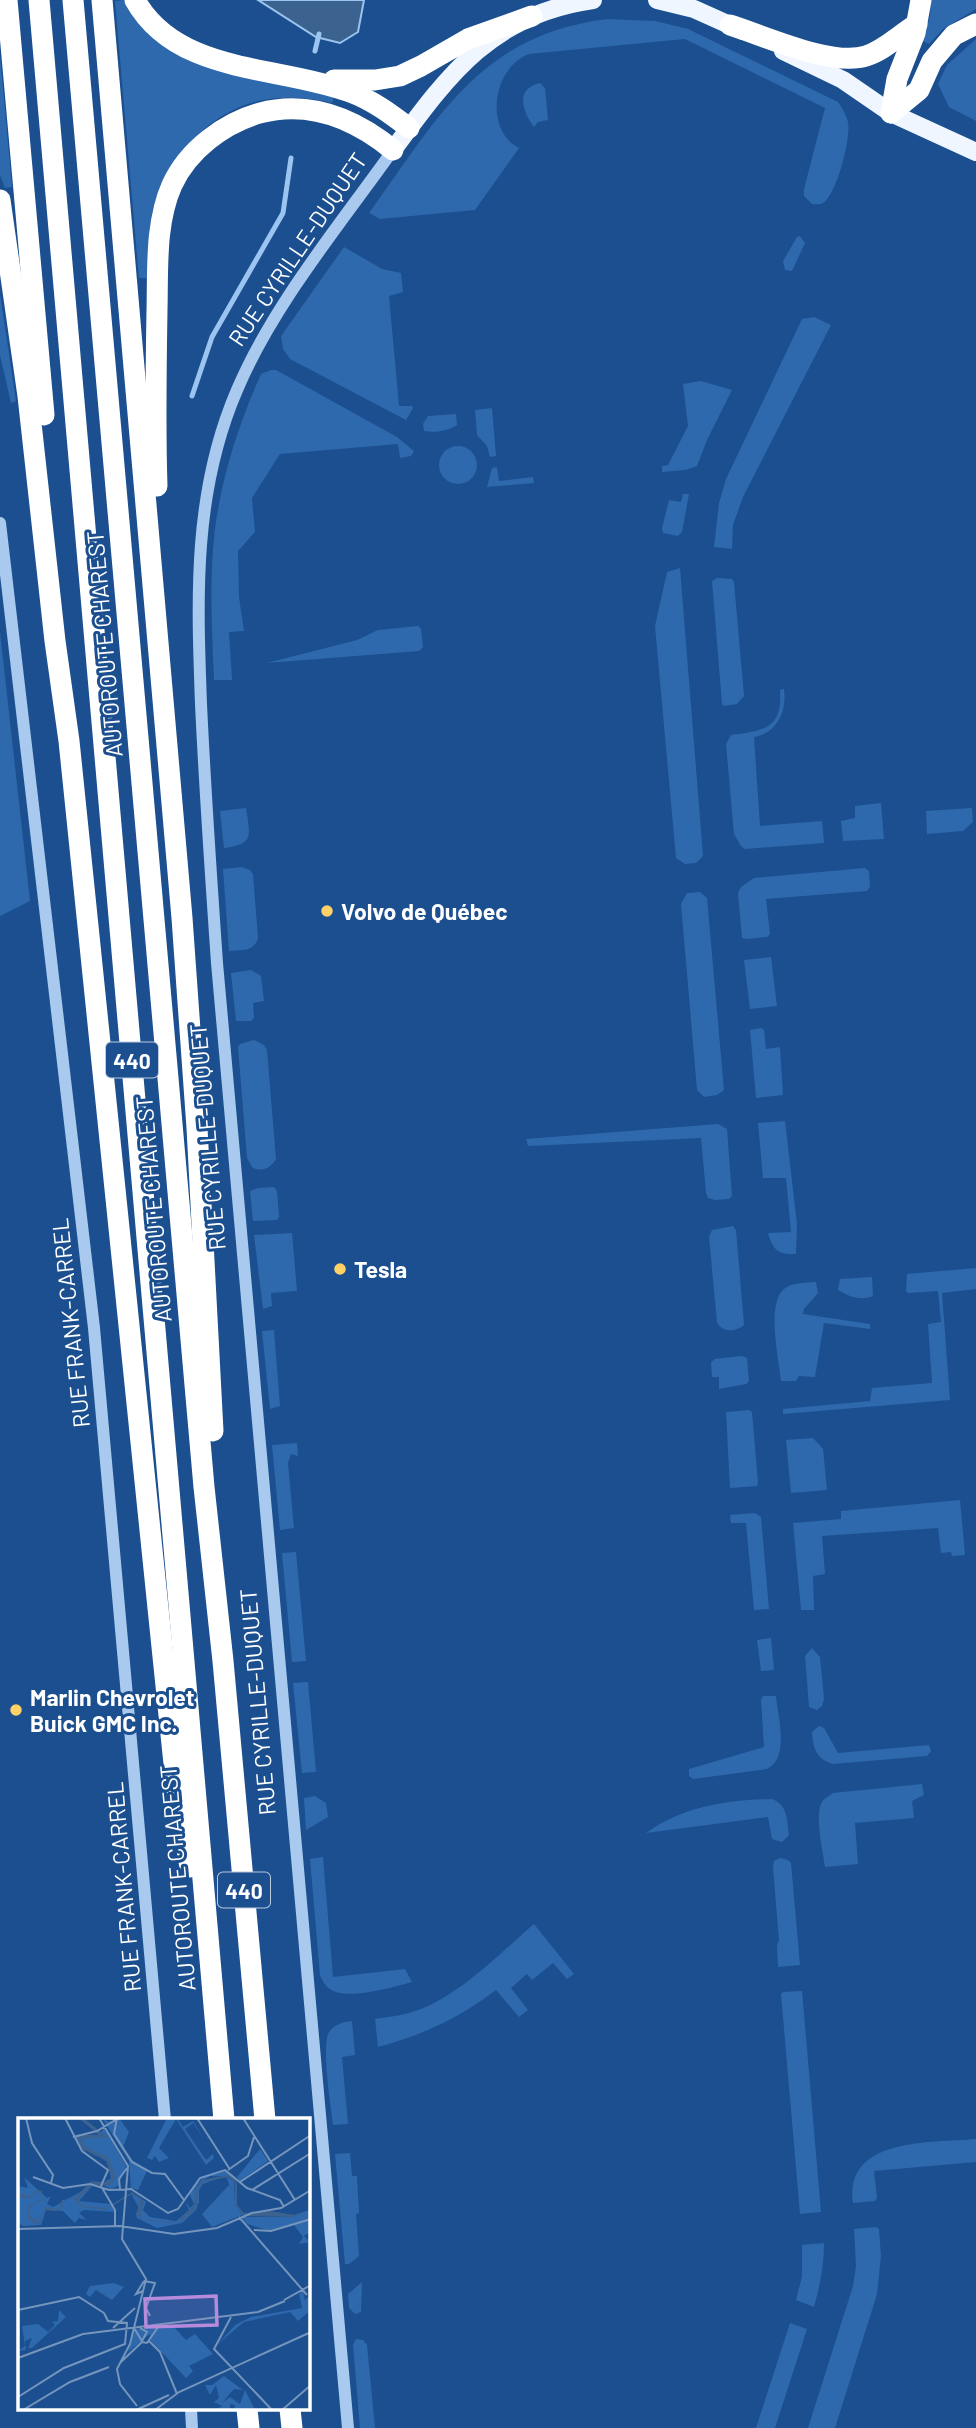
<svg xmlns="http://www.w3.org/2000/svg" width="976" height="2428" viewBox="0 0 976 2428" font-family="Barlow,sans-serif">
  <rect width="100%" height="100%" fill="#1b4f8f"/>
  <g fill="#2e69ad">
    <path d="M124,0C150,53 198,61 250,74C279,81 307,88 335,95L332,103C310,98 286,96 263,100C207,111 161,164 151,219C148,238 149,258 147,278H139L115,1Z"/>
    <polygon points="931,0 976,0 976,9 943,29 929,44 923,41 930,16"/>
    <path d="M608,19L655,21L688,29L838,102C842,107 846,115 848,122C851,138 837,194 823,203C820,205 816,204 812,204L804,196V189L825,108L685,39L529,54C492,68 484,130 519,148L475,210L380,219L369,213C437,119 480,34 608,19Z"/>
    <polygon points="976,39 976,121 949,107 938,84 947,65"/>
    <polygon points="0,55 12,187 5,188 0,175"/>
    <path d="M540,83L545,88L548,120L538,122L534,127C523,112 514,89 540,83Z"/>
    <polygon points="800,236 805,243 792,271 785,270 783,261 797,237"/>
    <polygon points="344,247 382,269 401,273 403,292 389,296 399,406 412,406 413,408 406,420 290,359 283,349 281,336"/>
    <polygon points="0,294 16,401 11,403 0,355"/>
    <polygon points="814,317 831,325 743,497 733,525 732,549 714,547 719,503 726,479 802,319"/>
    <path d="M271,370H276L397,437L414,451L411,456L400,458L398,444L280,454L252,498L255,532L238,551L239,597L244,631L229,632L232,680H214C212,630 209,579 215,529C222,475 239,423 261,374Z"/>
    <polygon points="701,381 732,390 707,440 697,466 686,470 662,472 662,466 668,465 688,426 683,384"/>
    <polygon points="492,408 496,456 490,457 487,446 477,435 475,410"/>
    <path d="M456,414L457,425C447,431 437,433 424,431L423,424L428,416Z"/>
    <circle cx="458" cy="465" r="19"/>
    <polygon points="497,467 499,481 533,477 534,483 487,487 492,468"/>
    <polygon points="683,494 689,494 682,532 678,536 663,533 662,528 669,500 681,502"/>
    <polygon points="680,568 703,856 696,863 685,864 676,858 655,626 667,572"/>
    <polygon points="717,578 732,579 734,582 744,696 737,704 724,706 722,704 712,581"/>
    <polygon points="418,626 421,629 423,647 419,651 267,663 357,640 378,630"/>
    <polygon points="0,632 30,901 0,916"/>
    <path d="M784,689C787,710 778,733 754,737L760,826L822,821L824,843L745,849L741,846L734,834L726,744L731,735C764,731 783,728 780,690Z"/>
    <polygon points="881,803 884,839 843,841 841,821 855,818 855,806"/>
    <path d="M246,808C250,836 255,844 224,848L220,811Z"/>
    <polygon points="972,808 973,822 963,831 927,834 926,811"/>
    <path d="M242,867L250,870L253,874L258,938C254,952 242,950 229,951L223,869Z"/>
    <polygon points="865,868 869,871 870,887 867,891 766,899 770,934 767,937 747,939 742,938 738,893 741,887 754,878"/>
    <polygon points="700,892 707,898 724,1090 717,1095 704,1097 697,1090 681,904 687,893"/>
    <polygon points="771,957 777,1006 750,1009 744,960"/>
    <polygon points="251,970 261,976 264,1001 253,1003 254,1018 251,1021 236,1021 231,973"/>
    <polygon points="761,1028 764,1030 766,1049 780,1047 783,1095 756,1098 750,1030"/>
    <path d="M254,1040L264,1045L267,1050L276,1159C271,1168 261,1173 252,1167L247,1158L238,1047L240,1044Z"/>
    <path d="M785,1121L797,1224L796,1254C778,1255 773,1250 768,1233L791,1232L786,1178H763L758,1123Z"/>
    <polygon points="718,1124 727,1129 732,1196 729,1199 715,1200 708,1198 706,1193 701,1138 528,1146 526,1139"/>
    <polygon points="274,1187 277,1191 279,1217 277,1220 253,1221 250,1191 258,1188"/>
    <path d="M733,1226L736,1230L744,1325C736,1332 722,1333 717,1322L709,1237L712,1230Z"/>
    <polygon points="292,1233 297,1291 271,1293 272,1306 263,1309 254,1235"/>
    <polygon points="976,1268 976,1289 942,1293 950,1400 783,1414 783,1409 870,1401 872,1388 932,1383 928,1324 941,1322 938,1291 908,1293 906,1291 907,1274"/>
    <path d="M872,1277L873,1296C860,1301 850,1297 838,1290L840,1279Z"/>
    <path d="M816,1282L818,1293L804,1309L803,1314L870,1324V1329L824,1323L815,1377L799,1376L796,1381H781C779,1360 766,1303 784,1289C792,1282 806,1283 816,1282Z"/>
    <polygon points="274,1330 280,1406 270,1409 262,1331"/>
    <polygon points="742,1356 747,1358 749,1381 746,1384 719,1389 719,1377 712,1377 711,1362 715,1359"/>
    <polygon points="749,1410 752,1412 758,1482 757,1486 730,1488 726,1412"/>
    <polygon points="813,1438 823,1449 827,1490 791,1493 786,1440"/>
    <polygon points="297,1443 298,1456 291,1454 288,1463 294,1528 280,1530 272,1445"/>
    <polygon points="960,1500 965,1555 952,1556 951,1552 941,1553 938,1528 822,1536 825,1574 813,1576 814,1610 801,1610 793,1523 841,1519 841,1511"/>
    <polygon points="755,1513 761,1517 769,1609 754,1610 746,1523 731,1523 730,1515"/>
    <polygon points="296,1552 306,1661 292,1662 282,1553"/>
    <polygon points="771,1638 774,1670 761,1671 757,1640"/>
    <polygon points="812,1648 820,1657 824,1699 822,1706 817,1710 809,1707 805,1656"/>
    <polygon points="308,1682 316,1772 302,1773 293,1683"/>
    <path d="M763,1696H776C778,1718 790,1757 767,1769L693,1779L689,1776V1769L764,1747L761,1699Z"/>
    <path d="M819,1726L824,1728L838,1753L929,1745L931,1751L927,1756L833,1764C816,1759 813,1748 812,1732Z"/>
    <path d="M922,1784L924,1795L912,1801L914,1818L855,1823L858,1864L825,1867C823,1852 815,1817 821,1804C823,1799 829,1796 833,1793Z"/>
    <polygon points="315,1796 326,1803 328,1817 306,1830 304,1798"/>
    <path d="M772,1799C788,1805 787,1820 789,1835L782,1842L772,1839L768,1817L646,1833C684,1806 726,1800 772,1799Z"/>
    <path d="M323,1857L333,1977L405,1969L412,1982C394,1987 346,2001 330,1989C325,1986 322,1980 320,1975L310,1859Z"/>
    <polygon points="780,1858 788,1860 791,1863 800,1965 778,1967 777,1944 779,1941 773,1867 774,1861"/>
    <path d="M534,1924L574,1974L567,1979L553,1963L532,1980L527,1974L511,1988L528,2010L519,2017L496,1990C459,2018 423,2035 378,2047L375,2019C387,2017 400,2016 412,2012C455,2000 500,1953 534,1924Z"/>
    <polygon points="802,1991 821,2212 800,2214 781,1994 783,1992"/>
    <path d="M352,2021L355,2055L342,2057L348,2124L333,2125C331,2107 321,2046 329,2032C335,2024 343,2022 352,2021Z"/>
    <path d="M976,2139V2162L874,2171L877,2198L875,2201L853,2203C844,2137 931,2143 976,2139Z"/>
    <polygon points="350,2153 352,2176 357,2176 359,2213 356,2214 359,2256 349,2264 345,2264 335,2154"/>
    <polygon points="876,2227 879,2229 881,2256 877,2294 835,2428 808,2428 853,2286 856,2266 854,2229"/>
    <path d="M824,2243C824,2266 820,2285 814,2307L796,2300L802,2276V2245Z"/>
    <polygon points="362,2282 361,2312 355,2314 349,2308 348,2294"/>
    <polygon points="790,2323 807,2329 775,2428 756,2428"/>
    <polygon points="356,2339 363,2340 367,2345 375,2428 360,2428 353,2345"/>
  </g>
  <polygon fill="#3c6290" stroke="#9cc4f0" stroke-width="2" points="258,0 364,0 358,32 340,43 316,37"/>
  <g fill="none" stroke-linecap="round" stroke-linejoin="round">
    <g stroke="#9cc4f0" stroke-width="5">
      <polyline points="315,51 319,34"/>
      <polyline points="192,396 212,337 283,213 291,158"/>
    </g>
    <g stroke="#a9c9ee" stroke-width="12">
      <polyline points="0,523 94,1328 165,2120"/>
      <polyline points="191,2409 192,2428"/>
      <path d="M348,2428L217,963C211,877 205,790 201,704C197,596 193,492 237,390C273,305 339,226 393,150"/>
    </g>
    <g stroke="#f0f6ff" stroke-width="18">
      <polyline points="657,0 694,9 743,31"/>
      <polyline points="783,51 843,80 891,113 976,152"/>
      <path d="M393,150C449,74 492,14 593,0"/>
    </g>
    <g stroke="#fff" stroke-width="21">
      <polyline points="7,0 44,415"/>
      <polyline points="39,0 224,2120"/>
      <polyline points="73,0 204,1487 223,1661 265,2120"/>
      <polyline points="102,0 182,918 197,1128 213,1431"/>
      <path d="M135,0C177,75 278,65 350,92C372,100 391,114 409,128"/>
      <path d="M730,25C765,36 832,67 866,56C885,50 900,34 917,24"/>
      <polyline points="334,80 375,80 400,76 421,66 468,39 532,16"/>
      <polyline points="891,113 919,90 932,61 954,35 976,24"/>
      <polyline points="891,113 897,79 915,33 921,0"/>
      <polyline points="0,200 28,396 55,641 69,741 177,1793 190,1867"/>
      <path d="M157,486C155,427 156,369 157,310C158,269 155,223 172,185C188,150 224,123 260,113C310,100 355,119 393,150"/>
      <polyline points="247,2409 249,2428"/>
      <polyline points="290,2409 292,2428"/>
    </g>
  </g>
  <g fill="#ffd166" stroke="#1b4f8f" stroke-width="2.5">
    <circle cx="327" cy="911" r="7"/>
    <circle cx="340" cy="1269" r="7"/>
    <circle cx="16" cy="1710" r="7"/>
  </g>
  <g text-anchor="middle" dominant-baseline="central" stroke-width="6" stroke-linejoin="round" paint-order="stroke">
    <g fill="#1b4f8f" stroke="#bbcadd" stroke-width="2">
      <rect x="106" y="1042.5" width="52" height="35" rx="5"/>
      <rect x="218" y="1872.5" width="52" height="35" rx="5"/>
    </g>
    <g font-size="21" font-weight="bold" fill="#fff">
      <text x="132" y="1060">440</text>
      <text x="244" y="1890">440</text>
    </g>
    <g font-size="23" fill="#fff" stroke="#1b4f8f">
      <text transform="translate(297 249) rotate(-56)">RUE CYRILLE-DUQUET</text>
      <text transform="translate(104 644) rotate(-95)">AUTOROUTE CHAREST</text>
      <text transform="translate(207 1137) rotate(-95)">RUE CYRILLE-DUQUET</text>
      <text transform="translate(153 1209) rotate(-95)">AUTOROUTE CHAREST</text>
      <text transform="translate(70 1323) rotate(-96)">RUE FRANK-CARREL</text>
      <text transform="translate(257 1702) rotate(-95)">RUE CYRILLE-DUQUET</text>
      <text transform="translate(177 1878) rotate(-95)">AUTOROUTE CHAREST</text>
      <text transform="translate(123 1887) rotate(-95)">RUE FRANK-CARREL</text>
    </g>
    <g font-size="23" font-weight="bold" fill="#fff" stroke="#1b4f8f" text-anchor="start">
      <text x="341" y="911">Volvo de Québec</text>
      <text x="354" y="1269">Tesla</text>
      <text x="30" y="1697">Marlin Chevrolet<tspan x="30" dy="26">Buick GMC Inc.</tspan></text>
    </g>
  </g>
  <g transform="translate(18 2118)">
    <rect width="292" height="292" fill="#1b4f8f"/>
    <path d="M84,0L91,4L101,0L111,14L105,29L108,37L129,53L120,72L113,70L111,43ZM149,0H159L165,9L175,3L187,22L175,5L167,11L188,42L195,36L188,24L195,36L196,40L188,47L158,1L141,30L151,40L141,44L137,38L134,42L129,40ZM86,10L108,48L100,68L92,71L84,66L93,60L89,44L72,32L66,33L57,19L81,17ZM242,31L250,43L222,63L219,59ZM208,53L217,59L192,58L182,64L177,71L178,78L176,88L162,103L180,86V69L185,64L190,61L204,59L185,66L181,72V84L178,92L164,105L139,110L119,100L118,96L121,90L113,76L121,80L122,101L125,82L112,71L128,84L125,92L132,99L158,103L171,92L167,83L172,90L176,86L171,75L175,69L189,57ZM6,59L29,80L33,78L29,86L35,89L75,67L61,83L93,86L97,94L66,92L61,95L69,102L61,100L57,105L45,93L28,92L23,107L5,108L0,105V68L10,70ZM208,59L216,63L217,86L224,97L194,109L184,96L211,67L214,73ZM292,92V114L286,118L292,124L281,126L285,119L276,107L252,113L229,106L224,99H270ZM96,165L106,169L94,182L78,172L72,179L68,176L72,168ZM285,173L287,183L289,179L292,182V193L280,203L272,194L226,204L200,226L217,207L233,199L284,190L281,176ZM41,192L48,199L14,230H10L14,220L7,223L8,232L0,233L7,228L4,208L20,206L30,214L37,207L34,204L40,203ZM154,207L168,222L177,216L195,236L171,248L175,253L168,260L133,223L132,216L110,234L117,211ZM206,258L225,272L216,271L204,285L212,279L222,286L227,272L237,292H216L217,287L212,286V292H198L204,288L196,284L201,280L198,267L192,277L187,267H194Z" fill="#2e69ad"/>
    <path d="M210,57L216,60L219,65V87L226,95L252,93L277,97L293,91L276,99L225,98L217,86V64L210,59L185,64L180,70V85L174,95L167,101L157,105L123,102L119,98L121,81L114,76L87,92L63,89L60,87L55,80L47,81L43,91L38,93L26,92L23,103L20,107L9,101V94L11,88L24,81V75L18,74L11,81L0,78L4,75L11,79L18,72L24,73L25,82L13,88L11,96L20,105L27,89L41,91L44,82L50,80L56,79L65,88L88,90L114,74L125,82L122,101L158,104L176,88L177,71L184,62Z" fill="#3c6290"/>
    <path fill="none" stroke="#3c6290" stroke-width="3.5" d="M63,0L85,18L61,19L65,29L80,37M57,82L74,65L90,66L96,60L89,40L81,37"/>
    <path fill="none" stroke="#7695bc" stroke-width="2" d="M8,0L14,25L35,57L33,65M47,0L64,33L90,52L83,68L97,92V109M81,0L110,48L104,121L128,161L112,226L99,251L102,266L119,288M99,0L96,16L114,44L134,55L147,56L166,82M179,0L211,50M225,0L277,82M55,19L79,13L99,1M210,52L230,38L236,19M15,59L45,70L72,66L91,72L113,71L150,95L160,91L182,60L207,52L229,70L262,82L266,89M222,64L293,17M102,71L101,61L109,50M234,72L293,35M221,99L289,177M0,111L102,108L156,116L199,110L234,95L263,90L293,72M236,112L253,113L293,101M126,163L137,165L128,190L132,198M125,173L118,176L126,163M266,182L293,167M0,192L61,179L86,195M213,199L196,231L254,292M95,210L117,190M116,210L124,223L129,214L122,210M131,223L142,234L159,276M124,224L129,225L140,209M0,240L65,216L240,194L267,183M103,244L124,224M0,279L46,250L107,226L109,205L90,203L86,195M5,292L52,264L91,249M118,292L151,277M137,292L161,274L293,214M264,292L293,267"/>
    <path fill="#b68bdc" fill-opacity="0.15" stroke="#b68bdc" stroke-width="3.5" d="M198,178L199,207L128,209L127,181Z"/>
    <rect width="292" height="292" fill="none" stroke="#fff" stroke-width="3.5"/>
  </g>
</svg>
